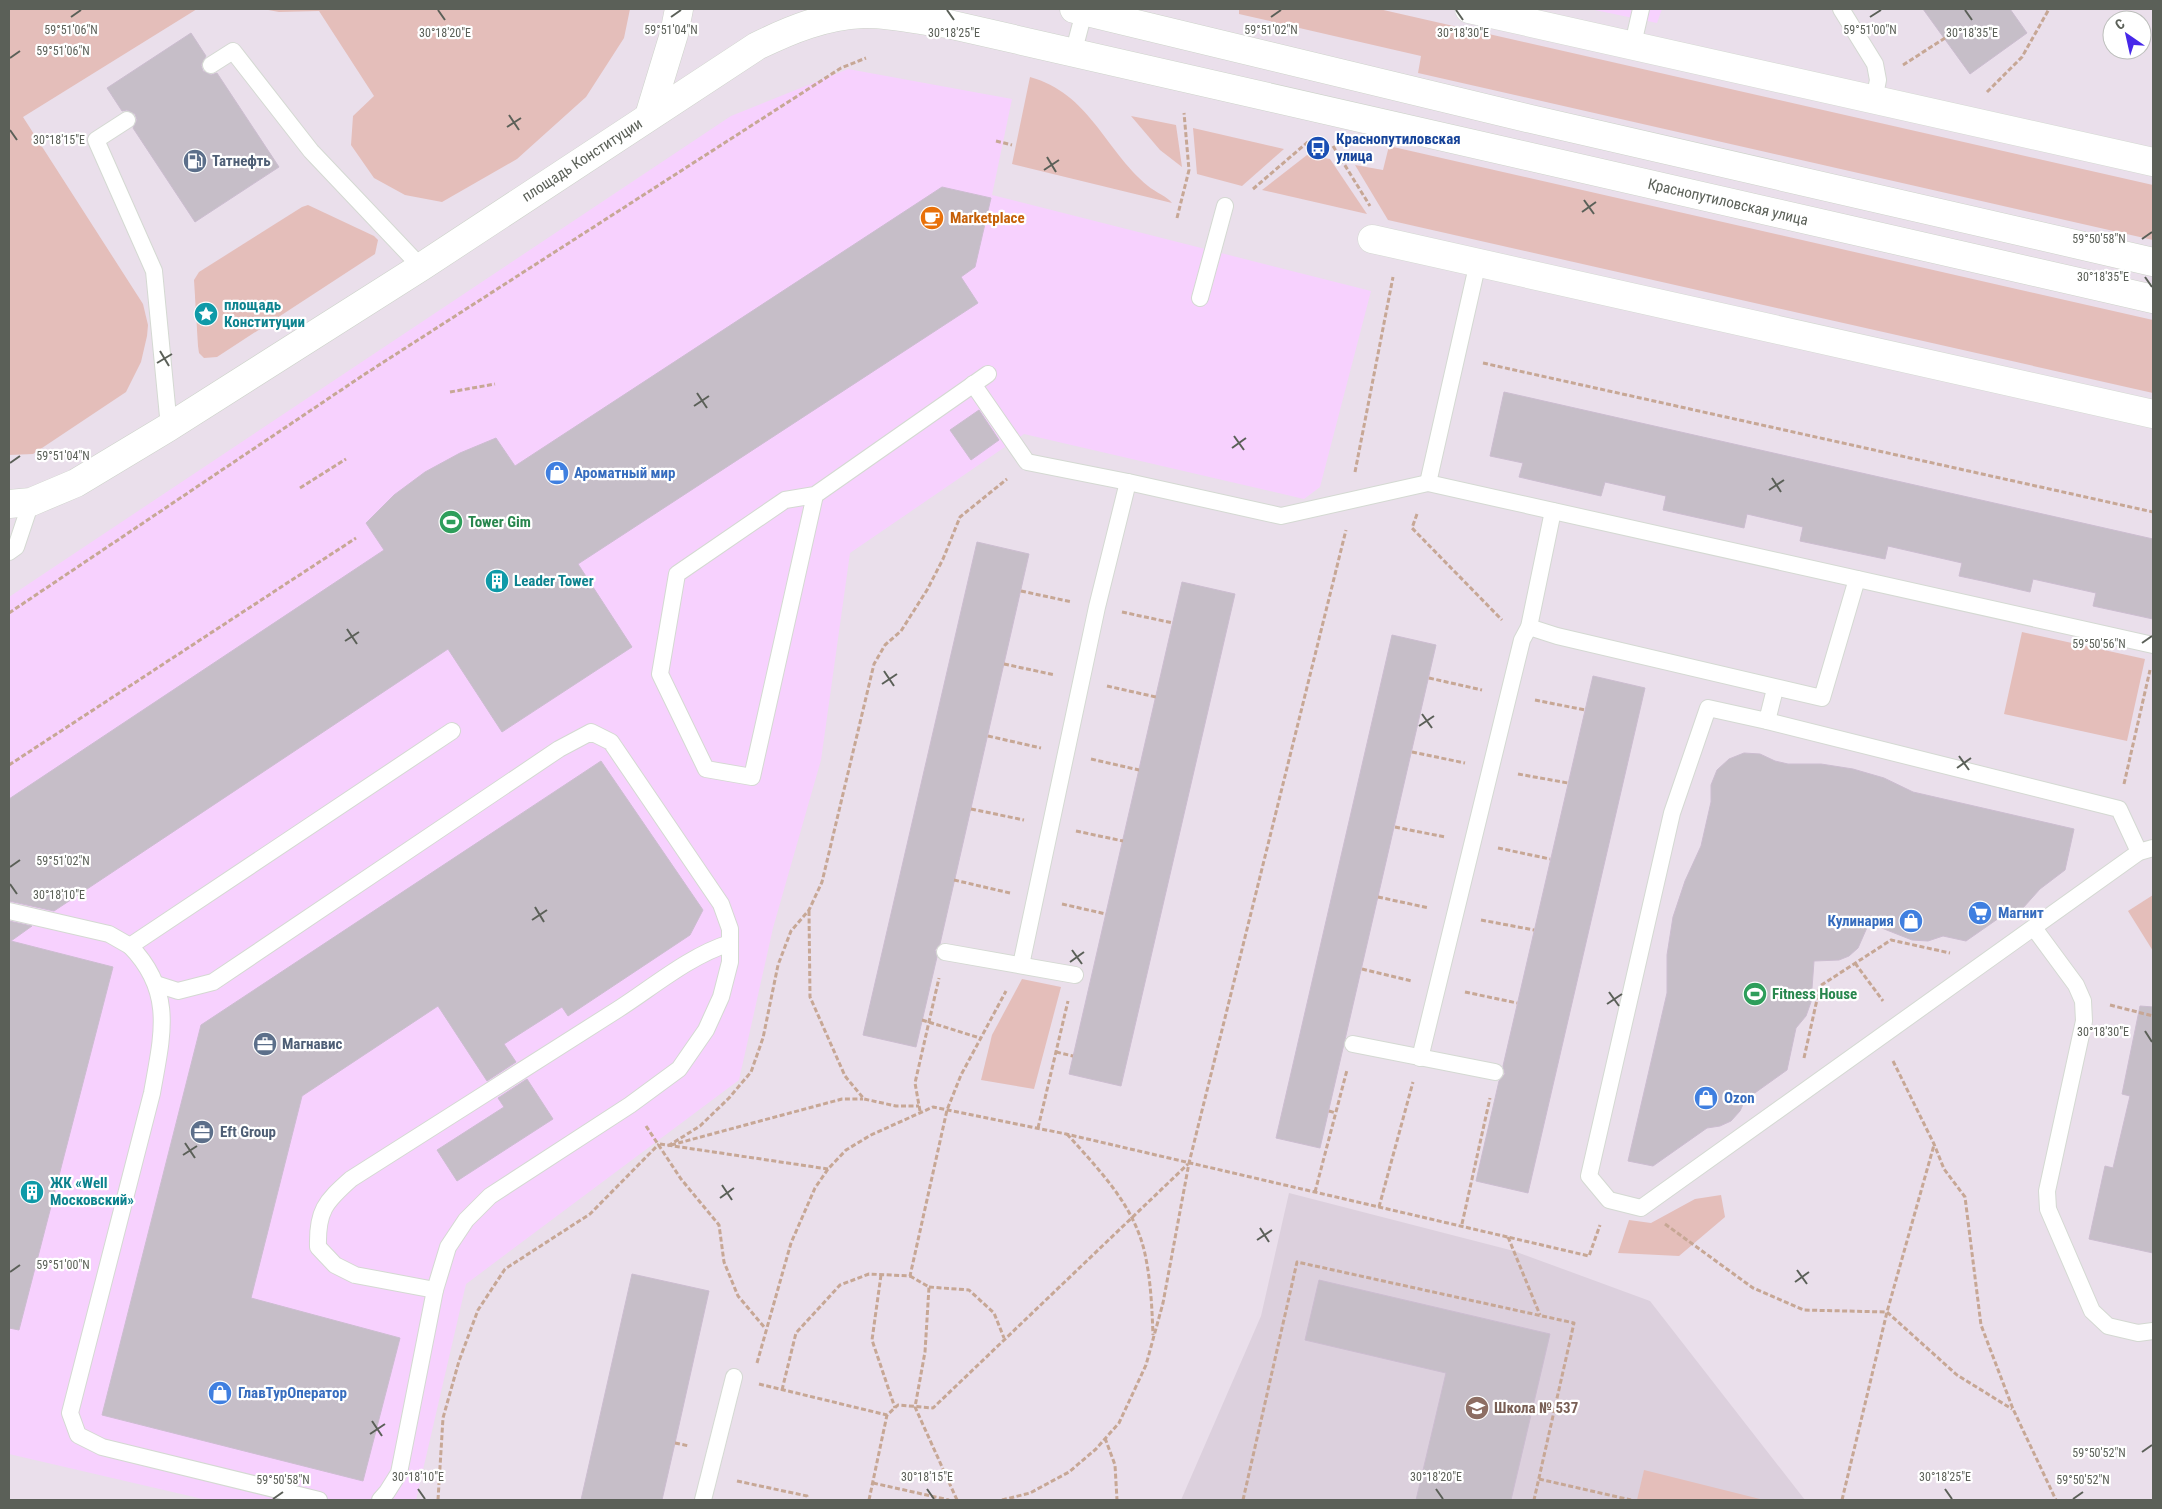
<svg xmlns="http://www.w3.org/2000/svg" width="2162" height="1509" viewBox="0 0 2162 1509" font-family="'Roboto Condensed',sans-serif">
  <rect width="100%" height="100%" fill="#eadfeb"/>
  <g fill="#f7d1fe">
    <polygon points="1590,9 1662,9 1657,23"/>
    <polygon points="848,69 1012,99 992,195 1371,291 1320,487 1304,499 1024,434 850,553 821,760 773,928 739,1080 466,1284 416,1500 207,1500 9,1454 9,597 731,116"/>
  </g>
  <polygon fill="#dcd0dd" points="1289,1193 1514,1251 1650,1301 1805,1500 1181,1500 1261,1316"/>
  <g fill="#e4beba">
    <polygon points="9,9 197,9 23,117 143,304 148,325 147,336 141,362 126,392 33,454 9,455"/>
    <polygon points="263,9 630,9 624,38 586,97 517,159 442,202 405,195 374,178 351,145 353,116 374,96 319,11 279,12"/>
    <polygon points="1239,9 1379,9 2153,185 2153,240 1418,73 1421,56 1239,14"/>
    <path d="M1030,77C1090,94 1104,149 1148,186C1155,192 1168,197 1172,203L1012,164Z"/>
    <polygon points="1131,116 1176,125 1182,167 1160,150"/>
    <polygon points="1193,128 1284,149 1242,186 1197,174"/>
    <polygon points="1389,146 2153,320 2153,393 1388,220 1355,165 1383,170"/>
    <polygon points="1307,155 1330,159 1367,214 1262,190"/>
    <polygon points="308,205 374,236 378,240 375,254 217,357 204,358 199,353 198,346 194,280 199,272 302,207"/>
    <polygon points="2022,632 2145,659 2127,741 2004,714"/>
    <polygon points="2153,895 2153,951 2128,911"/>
    <polygon points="1022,979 1061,987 1034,1089 981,1080 992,1035"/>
    <polygon points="1721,1195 1725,1217 1679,1256 1618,1253 1629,1220 1651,1223 1695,1199"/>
    <polygon points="1644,1470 1764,1500 1637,1500"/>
  </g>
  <g fill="#c6bec8" stroke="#ccbdd0">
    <polygon points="1923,9 2010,9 2027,33 1970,74"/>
    <polygon points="191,33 206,56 201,65 203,71 211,75 217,73 279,167 195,222 133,128 137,120 135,114 127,110 122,111 107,88"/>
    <polygon points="942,187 991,198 975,267 961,277 978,303 578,564 632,647 502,732 448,649 54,911 9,901 9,799 384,550 366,523 394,495 425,472 460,453 496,438 515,466"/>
    <polygon points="1504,392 2153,539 2153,619 2093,606 2096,593 2033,579 2030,592 1987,582 1959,576 1962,563 1888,546 1885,559 1800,541 1803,527 1747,514 1744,528 1663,510 1666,496 1605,482 1601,496 1519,477 1523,463 1490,456"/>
    <polygon points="979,410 999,440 971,460 950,430"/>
    <polygon points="977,542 1029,554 940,944 935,950 937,957 916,1047 863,1035"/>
    <polygon points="1182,582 1235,594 1121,1086 1069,1074"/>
    <polygon points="1392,635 1436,645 1320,1148 1276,1138"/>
    <polygon points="1593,676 1645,688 1528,1193 1476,1181 1499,1081 1505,1074 1503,1066"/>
    <polygon points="1744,753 1760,754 1775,761 1788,764 1821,764 1853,769 1884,778 1913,792 2074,829 2065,870 2040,889 2023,908 1999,918 1966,941 1943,936 1928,941 1912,940 1869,923 1858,948 1849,956 1839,960 1814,961 1811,1002 1806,1016 1796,1028 1787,1070 1745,1100 1740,1111 1731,1121 1720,1126 1707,1128 1653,1166 1628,1161 1667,993 1667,955 1673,917 1685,881 1701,846 1711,802 1711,785 1717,770 1729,759"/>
    <polygon points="601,761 703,910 690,935 568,1016 562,1007 504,1044 516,1062 487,1081 438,1006 302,1096 251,1298 400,1338 363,1481 102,1415 201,1025"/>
    <polygon points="9,921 32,926 11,941 113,967 19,1330 9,1328"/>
    <polygon points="2140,1006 2153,1007 2153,1253 2089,1239 2105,1166 2113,1168 2130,1096 2122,1094"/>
    <polygon points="527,1079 553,1119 457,1181 437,1150 504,1107 498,1098"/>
    <polygon points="632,1274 709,1291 675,1443 662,1500 581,1500"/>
    <polygon points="1319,1280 1550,1334 1511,1500 1416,1500 1446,1373 1305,1340"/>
  </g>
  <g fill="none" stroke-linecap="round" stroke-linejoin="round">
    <g stroke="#d4d9d2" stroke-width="18">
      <g id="lane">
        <polyline points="1841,9 1875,64 1878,80 1874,100"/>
        <polyline points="1633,44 1641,9"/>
        <polyline points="1073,54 1084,12"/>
        <polyline points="211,65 233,51 311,151 421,267"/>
        <polyline points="127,120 96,140 154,271 169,427"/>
        <polyline points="1478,262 1428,483 2153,645"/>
        <polyline points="1200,298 1225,206"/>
        <polyline points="973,384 1027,462 1128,482"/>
        <polyline points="815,495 785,500 677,574 660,674 706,769 752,777 815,495 988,374"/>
        <polyline points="9,552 16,547 31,502"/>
        <polyline points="1529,627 1557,636 1822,698 1857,579"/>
        <polyline points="1775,689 1767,721 1708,708 1672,813 1589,1176 1609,1200 1641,1208 2139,852 2153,848"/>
        <polyline points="1767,721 2119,809 2139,852"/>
        <polyline points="9,911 109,934 130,946 452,731"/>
        <polyline points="2034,928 2076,985 2083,1001 2084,1021 2047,1191 2048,1209 2092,1311 2108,1326 2138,1333 2153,1331"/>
        <path d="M130,946C175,992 162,1036 152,1093L70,1413L78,1435L102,1447L319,1500"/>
        <polyline points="945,952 1075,975"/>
        <polyline points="1021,965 1097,607 1128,482 1281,516 1428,483"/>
        <polyline points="156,984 178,991 213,982 559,749 591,732 611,742 721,904 730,929 730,962 721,997 706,1030 679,1069 630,1105 490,1196 466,1220 448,1247 435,1290 399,1473 387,1492 380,1500"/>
        <polyline points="1353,1044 1495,1072"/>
        <polyline points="1420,1058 1522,640 1529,627 1553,511"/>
        <path d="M435,1290L355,1275L335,1265L318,1247C317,1211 325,1202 351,1179C440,1122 528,1067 617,1010C653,987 689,956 730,943"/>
        <polyline points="703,1500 734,1377"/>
      </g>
    </g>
    <g stroke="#d4d9d2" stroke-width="29">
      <g id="street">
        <polyline points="1469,9 2153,162"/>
        <polyline points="1372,239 2153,414"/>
      </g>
    </g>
    <g stroke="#cdd3ca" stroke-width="29">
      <g id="secondary">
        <polyline points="1074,9 1531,119 2153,262"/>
        <polyline points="649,116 674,34 679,9"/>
        <path d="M9,504L31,502L76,483L169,427L421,267L757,46C792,29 824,16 863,14C889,13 922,21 948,24L2153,299"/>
      </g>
    </g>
    <g stroke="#c7a795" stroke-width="3" stroke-dasharray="5 2.5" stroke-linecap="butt">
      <polyline points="1903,65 1945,38"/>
      <polyline points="1987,92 2022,57 2049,9"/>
      <polyline points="996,141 1012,145"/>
      <polyline points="1333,146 1370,206"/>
      <polyline points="1253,189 1309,141"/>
      <polyline points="1177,218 1189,170 1184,113"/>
      <polyline points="1483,363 2153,512"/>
      <polyline points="450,392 495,384"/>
      <polyline points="1355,472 1393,277"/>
      <polyline points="300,488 346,459"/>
      <polyline points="1417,514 1412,528 1502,620"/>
      <polyline points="1021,591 1072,602"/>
      <polyline points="1122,612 1173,623"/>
      <polyline points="9,613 365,374 841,68 866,58"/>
      <polyline points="1004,664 1055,675"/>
      <polyline points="1429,678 1482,690"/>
      <polyline points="1107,686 1156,697"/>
      <polyline points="1535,700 1585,710"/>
      <polyline points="988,736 1041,748"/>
      <polyline points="1412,752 1465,763"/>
      <polyline points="1091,759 1139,770"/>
      <polyline points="9,765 356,538"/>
      <polyline points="1518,774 1568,783"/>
      <polyline points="2124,784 2150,670"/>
      <polyline points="971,809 1024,820"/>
      <polyline points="1395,827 1445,837"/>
      <polyline points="1076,831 1123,841"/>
      <polyline points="1498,848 1550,859"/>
      <polyline points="954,880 1010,893"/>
      <polyline points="1378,897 1429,908"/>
      <polyline points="1062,904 1106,914"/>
      <polyline points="809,911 810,997 845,1076 864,1099 896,1106 919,1106"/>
      <polyline points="1481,920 1534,930"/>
      <polyline points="1855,963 1883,1001"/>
      <polyline points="1362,969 1412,981"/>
      <polyline points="1465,992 1517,1003"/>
      <polyline points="2110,1005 2153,1016"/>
      <polyline points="922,1020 980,1038"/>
      <polyline points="1056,1052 1073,1056"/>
      <polyline points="1804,1058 1820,986 1891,940 1950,953"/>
      <polyline points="1893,1061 1934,1144 1944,1169 1965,1197 1981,1325 2013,1409 2056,1500"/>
      <polyline points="920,1111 915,1083 939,978"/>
      <polyline points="1329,1111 1336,1113"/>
      <polyline points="646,1126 681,1179 719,1225 724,1262 738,1296 765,1328"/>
      <polyline points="1038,1128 1068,1001"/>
      <path d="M1067,1134C1100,1171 1137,1208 1146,1259C1151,1284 1152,1309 1153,1335"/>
      <polyline points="660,1144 828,1169"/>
      <polyline points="671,1145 842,1099 863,1099"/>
      <polyline points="668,1146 700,1126 729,1098 751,1072 763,1038 778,965 791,931 809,910 822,882 874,664 885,645 901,631 927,590 943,559 960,517 1007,479"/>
      <polyline points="1315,1192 1347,1070"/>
      <polyline points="1379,1207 1413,1082"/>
      <polyline points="1462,1224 1490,1098"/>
      <polyline points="1665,1224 1753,1288 1804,1310 1887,1312 1957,1375 2012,1409"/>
      <polyline points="1508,1237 1540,1315"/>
      <polyline points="881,1275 872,1340 895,1408"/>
      <polyline points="910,1276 929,1287 925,1352 915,1407 957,1500"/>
      <polyline points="929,1287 969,1290 994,1313 1004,1338"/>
      <polyline points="757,1363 791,1243 815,1188 828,1169 846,1150 871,1135 933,1107 1066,1134 1589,1256 1600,1225"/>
      <polyline points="759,1384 887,1415 898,1405 933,1408 1188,1164"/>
      <polyline points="782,1390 796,1333 840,1285 869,1274 910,1276 947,1110 961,1075 1006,991"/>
      <polyline points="1105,1438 1115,1465 1117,1500"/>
      <polyline points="675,1443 689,1446"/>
      <polyline points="1539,1479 1631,1500"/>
      <polyline points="737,1481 807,1496 808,1500"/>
      <polyline points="873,1483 949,1500"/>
      <polyline points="438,1500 443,1418 459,1361 478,1310 505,1269 590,1214 659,1144"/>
      <polyline points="869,1500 887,1415"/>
      <polyline points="1002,1500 1030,1493 1069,1472 1096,1449 1119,1423 1146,1365 1163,1303 1189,1163 1346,530"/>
      <polyline points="1243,1500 1297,1262 1574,1323 1534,1500"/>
      <polyline points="1842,1500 1887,1312 1934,1145"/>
    </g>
    <use href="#lane" stroke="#fff" stroke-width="16"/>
    <use href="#street" stroke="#fff" stroke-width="28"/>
    <use href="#secondary" stroke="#fff" stroke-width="28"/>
  </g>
  <path fill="none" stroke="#5b6058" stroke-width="2" d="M438,10L445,20M947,10L954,20M1456,10L1463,20M1965,10L1972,20M71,17L81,10M671,17L681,10M1271,17L1281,10M1870,17L1881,10M10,58L20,51M509,115L519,130M507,127L521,118M10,130L17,140M1047,157L1056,172M1044,170L1059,160M1584,200L1594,214M1582,212L1596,202M2142,239L2152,232M2145,277L2152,287M160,351L169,366M157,363L172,354M697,393L707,408M694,406L709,396M1234,436L1244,450M1232,448L1246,438M10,463L20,456M1772,478L1781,492M1769,490L1784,480M347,629L357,644M345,641L359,632M2142,643L2152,636M884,671L894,686M882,684L897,674M1422,714L1432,728M1419,726L1434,716M1959,756L1969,770M1957,768L1971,758M10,867L20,860M10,884L17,894M535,907L544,922M532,920L547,910M1072,950L1082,964M1070,962L1084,952M1609,992L1619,1006M1607,1004L1622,994M2145,1031L2152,1042M185,1143L195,1158M183,1155L197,1146M722,1185L732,1200M720,1198L734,1188M1260,1228L1269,1242M1257,1240L1272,1230M1797,1270L1807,1284M10,1272L20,1265M1795,1282L1809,1272M372,1421L382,1436M370,1434L385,1424M2142,1452L2152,1445M418,1489L425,1499M927,1489L934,1499M1436,1489L1443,1499M1945,1489L1952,1499M273,1499L283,1492M2073,1499L2083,1492"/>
  <defs>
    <g id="bus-disc" transform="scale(1.25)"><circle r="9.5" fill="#1a4fb4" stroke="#fff"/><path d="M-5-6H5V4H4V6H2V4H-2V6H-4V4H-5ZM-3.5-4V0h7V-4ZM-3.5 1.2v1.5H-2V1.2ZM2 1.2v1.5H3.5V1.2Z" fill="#fff"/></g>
    <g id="fuel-disc" transform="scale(1.25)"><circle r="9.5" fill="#5c6f8a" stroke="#fff"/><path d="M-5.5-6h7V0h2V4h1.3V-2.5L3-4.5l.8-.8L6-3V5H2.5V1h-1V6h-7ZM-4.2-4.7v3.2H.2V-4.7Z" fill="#fff"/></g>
    <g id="cafe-disc" transform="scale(1.25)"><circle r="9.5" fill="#e8710a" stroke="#fff"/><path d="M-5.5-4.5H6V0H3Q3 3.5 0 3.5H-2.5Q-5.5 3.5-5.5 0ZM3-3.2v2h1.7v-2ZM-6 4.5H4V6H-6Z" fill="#fff"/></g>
    <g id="sight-disc" transform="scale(1.25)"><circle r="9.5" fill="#0f9aa8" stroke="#fff"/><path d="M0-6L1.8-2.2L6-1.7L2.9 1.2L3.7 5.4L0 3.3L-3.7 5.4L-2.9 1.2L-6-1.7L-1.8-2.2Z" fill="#fff"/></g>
    <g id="shop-disc" transform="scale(1.25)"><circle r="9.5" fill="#3f7fe0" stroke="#fff"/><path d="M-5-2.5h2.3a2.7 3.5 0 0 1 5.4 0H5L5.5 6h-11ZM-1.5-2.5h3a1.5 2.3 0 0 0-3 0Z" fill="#fff"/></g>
    <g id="stadium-disc" transform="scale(1.25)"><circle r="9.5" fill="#2e9e5b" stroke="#fff"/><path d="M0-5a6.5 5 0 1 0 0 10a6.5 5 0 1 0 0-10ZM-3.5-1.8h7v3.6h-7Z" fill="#fff"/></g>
    <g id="building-disc" transform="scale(1.25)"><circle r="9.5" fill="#0f9aa8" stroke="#fff"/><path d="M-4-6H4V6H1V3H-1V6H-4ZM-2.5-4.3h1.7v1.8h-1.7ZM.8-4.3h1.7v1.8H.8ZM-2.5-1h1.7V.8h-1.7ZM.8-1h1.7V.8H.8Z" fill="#fff"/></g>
    <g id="supermarket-disc" transform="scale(1.25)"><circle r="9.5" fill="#3f7fe0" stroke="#fff"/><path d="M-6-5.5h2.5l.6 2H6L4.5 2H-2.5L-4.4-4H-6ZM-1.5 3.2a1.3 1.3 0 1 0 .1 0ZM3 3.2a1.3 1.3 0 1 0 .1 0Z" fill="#fff"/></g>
    <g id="office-disc" transform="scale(1.25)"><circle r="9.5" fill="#5c6f8a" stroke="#fff"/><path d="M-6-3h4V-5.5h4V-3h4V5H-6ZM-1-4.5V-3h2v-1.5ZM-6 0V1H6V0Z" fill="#fff"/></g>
    <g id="school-disc" transform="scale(1.25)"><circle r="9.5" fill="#8d6e63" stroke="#fff"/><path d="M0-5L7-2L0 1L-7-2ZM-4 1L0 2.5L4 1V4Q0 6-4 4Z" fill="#fff"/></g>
  </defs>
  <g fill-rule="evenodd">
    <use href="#bus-disc" x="1318" y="148"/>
    <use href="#fuel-disc" x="195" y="161"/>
    <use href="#cafe-disc" x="932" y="218"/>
    <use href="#sight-disc" x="206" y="314"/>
    <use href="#shop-disc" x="557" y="473"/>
    <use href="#stadium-disc" x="451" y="522"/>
    <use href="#building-disc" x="497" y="581"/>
    <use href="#supermarket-disc" x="1980" y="913"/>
    <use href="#shop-disc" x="1911" y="921"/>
    <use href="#stadium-disc" x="1755" y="994"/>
    <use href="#office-disc" x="265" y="1044"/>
    <use href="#shop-disc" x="1706" y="1098"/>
    <use href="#office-disc" x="202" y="1132"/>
    <use href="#building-disc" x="32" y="1192"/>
    <use href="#shop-disc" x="220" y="1393"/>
    <use href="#school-disc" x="1477" y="1408"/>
  </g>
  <g text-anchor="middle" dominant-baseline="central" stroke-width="4.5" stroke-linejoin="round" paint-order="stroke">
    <g font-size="15" font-weight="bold" fill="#164399" stroke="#fff" text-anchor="start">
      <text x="1336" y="139">Краснопутиловская<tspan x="1336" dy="17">улица</tspan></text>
    </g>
    <g font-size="15" fill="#5b6058" stroke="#fff">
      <text transform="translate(582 160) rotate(-33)">площадь Конституции</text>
      <text transform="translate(1728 202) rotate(13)">Краснопутиловская улица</text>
    </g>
    <g font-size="15" font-weight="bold" fill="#4e5e75" stroke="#fff" text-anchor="start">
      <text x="212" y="161">Татнефть</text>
      <text x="282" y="1044">Магнавис</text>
      <text x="220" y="1132">Eft Group</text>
    </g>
    <g font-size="15" font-weight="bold" fill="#c56008" stroke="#fff" text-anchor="start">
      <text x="950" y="218">Marketplace</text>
    </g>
    <g font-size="15" font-weight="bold" fill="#0d838f" stroke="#fff" text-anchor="start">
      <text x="224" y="305">площадь<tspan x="224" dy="17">Конституции</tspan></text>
      <text x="514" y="581">Leader Tower</text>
      <text x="50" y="1183">ЖК «Well<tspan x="50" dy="17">Московский»</tspan></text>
    </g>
    <g font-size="15" font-weight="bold" fill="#366cbe" stroke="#fff" text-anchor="start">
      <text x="574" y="473">Ароматный мир</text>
      <text x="1998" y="913">Магнит</text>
      <text x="1894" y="921" text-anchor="end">Кулинария</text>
      <text x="1724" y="1098">Ozon</text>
      <text x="238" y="1393">ГлавТурОператор</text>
    </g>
    <g font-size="15" font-weight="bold" fill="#27864d" stroke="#fff" text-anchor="start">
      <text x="468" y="522">Tower Gim</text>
      <text x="1772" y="994">Fitness House</text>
    </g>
    <g font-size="15" font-weight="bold" fill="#785e54" stroke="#fff" text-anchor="start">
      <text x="1494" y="1408">Школа № 537</text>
    </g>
  </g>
  <g font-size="12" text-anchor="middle" fill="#5b6058" stroke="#fff" stroke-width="4.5" stroke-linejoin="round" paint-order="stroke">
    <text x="71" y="34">59°51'06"N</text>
    <text x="671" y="34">59°51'04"N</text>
    <text x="1271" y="34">59°51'02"N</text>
    <text x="1870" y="34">59°51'00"N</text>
    <text x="445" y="37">30°18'20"E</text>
    <text x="954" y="37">30°18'25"E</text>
    <text x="1463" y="37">30°18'30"E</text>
    <text x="1972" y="37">30°18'35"E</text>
    <text x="63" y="55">59°51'06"N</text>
    <text x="59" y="144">30°18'15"E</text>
    <text x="2099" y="243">59°50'58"N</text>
    <text x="2103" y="281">30°18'35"E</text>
    <text x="63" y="460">59°51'04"N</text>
    <text x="2099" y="648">59°50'56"N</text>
    <text x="63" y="865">59°51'02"N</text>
    <text x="59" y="899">30°18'10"E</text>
    <text x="2103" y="1036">30°18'30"E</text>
    <text x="63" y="1269">59°51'00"N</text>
    <text x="2099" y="1457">59°50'52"N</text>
    <text x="418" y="1481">30°18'10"E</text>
    <text x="927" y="1481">30°18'15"E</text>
    <text x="1436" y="1481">30°18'20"E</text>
    <text x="1945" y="1481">30°18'25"E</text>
    <text x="283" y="1484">59°50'58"N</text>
    <text x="2083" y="1484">59°50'52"N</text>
  </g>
  <rect width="2162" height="1509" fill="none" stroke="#5b6058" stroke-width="20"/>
  <g transform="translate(2127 35) rotate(326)"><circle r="24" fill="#ffffff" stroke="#bdbfbc"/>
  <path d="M0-4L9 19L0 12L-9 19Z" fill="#4727e9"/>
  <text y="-8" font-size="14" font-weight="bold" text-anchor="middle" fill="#5b6058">С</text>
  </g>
</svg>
